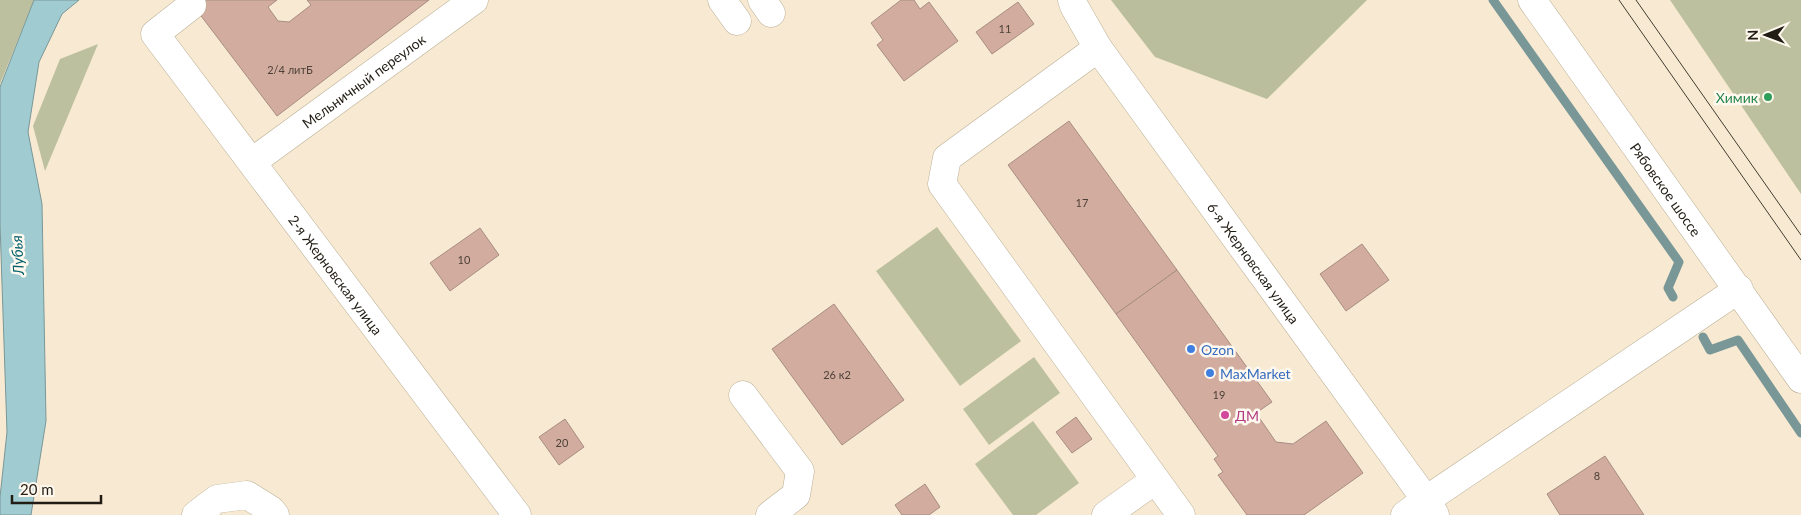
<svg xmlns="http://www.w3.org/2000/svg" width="1801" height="515" viewBox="0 0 1801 515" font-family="Lato,sans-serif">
  <rect width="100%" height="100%" fill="#f8ead2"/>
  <g fill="#bdc09e">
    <polygon points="0,0 34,0 0,84"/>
    <polygon points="1670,0 1801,0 1801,194"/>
    <polygon points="98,44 45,171 33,126 60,59"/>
    <polygon points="937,227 1021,341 960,386 876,271"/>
    <polygon points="1034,357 1060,393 989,445 963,409"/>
    <polygon points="1033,421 1079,483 1036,515 1013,515 975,464"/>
  </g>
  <polygon fill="#babe9c" points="1111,0 1367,0 1267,99 1155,57"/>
  <polygon fill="#9fcbd1" stroke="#7a9798" points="34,0 79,0 62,14 39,62 28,132 42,204 46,421 31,515 0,515 0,497 7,432 0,224 0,87"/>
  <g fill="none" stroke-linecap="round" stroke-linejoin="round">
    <g stroke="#7a9798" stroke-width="9">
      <polyline points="1493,0 1679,262 1668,288 1673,297"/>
      <polyline points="1703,337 1710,350 1738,340 1801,433"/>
    </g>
  </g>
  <g fill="#d1ac9f" stroke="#a88d83">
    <polygon points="189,0 277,0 268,7 278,21 289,22 311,5 307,0 429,0 277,116"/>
    <polygon points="901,0 914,0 920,9 929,2 958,41 904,81 877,45 883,40 871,23"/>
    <polygon points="1018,2 1034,24 992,54 976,32"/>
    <polygon points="1069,121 1177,270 1116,314 1008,165"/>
    <polygon points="480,228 499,255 450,291 430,263"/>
    <polygon points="1362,244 1389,280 1346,311 1320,274"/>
    <polygon points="1177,270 1272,402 1256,413 1276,442 1293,444 1326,421 1363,473 1304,515 1247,515 1218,475 1223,472 1214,459 1218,456 1116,314"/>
    <polygon points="834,304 904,400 842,445 772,349"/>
    <polygon points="1076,417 1092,439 1072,453 1056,432"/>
    <polygon points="565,419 584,447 559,465 539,437"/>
    <polygon points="1605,456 1644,515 1560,515 1547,494"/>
    <polygon points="925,484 940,507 929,515 902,515 895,505"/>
  </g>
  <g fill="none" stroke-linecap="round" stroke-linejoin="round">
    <g stroke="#bbaf97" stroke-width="29">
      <g id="minor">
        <polyline points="722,0 737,21"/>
        <polyline points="762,0 771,13"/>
        <path id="s1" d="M1072,0L1074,6L1098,48L1426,500L1405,515"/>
        <path id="s2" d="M192,5L155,34L517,515"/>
        <polyline points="1098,48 947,158 942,184 1181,515"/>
        <path id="s3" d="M252,162L474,0"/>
        <polyline points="743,395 800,471 796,495 770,515"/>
        <polyline points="196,515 217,499 247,495 271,510 275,515"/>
        <polyline points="1106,515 1155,480"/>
        <polyline points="1435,515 1426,500 1739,289"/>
      </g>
    </g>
    <g stroke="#bbaf97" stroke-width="29">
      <g id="major">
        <path id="s4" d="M1532,0L1801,379"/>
      </g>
    </g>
    <use href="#minor" stroke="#fff" stroke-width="28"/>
    <use href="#major" stroke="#fff" stroke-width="28"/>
    <g stroke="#423c30" stroke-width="1">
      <polyline points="1619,0 1801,260"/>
      <polyline points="1636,0 1801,235"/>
    </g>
  </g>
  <circle fill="#2e9e5b" stroke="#fef8ef" stroke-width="2" cx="1768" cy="97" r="5"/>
  <g fill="#3f7fe0" stroke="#fef8ef" stroke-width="2">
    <circle cx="1191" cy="349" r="5"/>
    <circle cx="1210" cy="373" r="5"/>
  </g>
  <circle fill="#d1479c" stroke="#fef8ef" stroke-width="2" cx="1225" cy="415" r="5"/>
  <g text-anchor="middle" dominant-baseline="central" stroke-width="5" stroke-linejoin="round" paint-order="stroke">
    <g font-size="11" fill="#4e4137">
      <text x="1005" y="28">11</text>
      <text x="290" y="69">2/4 литБ</text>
      <text x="1082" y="202">17</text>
      <text x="464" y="259">10</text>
      <text x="837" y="374">26 к2</text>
      <text x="1219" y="394">19</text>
      <text x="562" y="442">20</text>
      <text x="1597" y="475">8</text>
    </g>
    <g font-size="14" fill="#221d14" stroke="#fef8ef">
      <text stroke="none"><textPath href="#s3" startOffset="138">Мельничный переулок</textPath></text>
      <text stroke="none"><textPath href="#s4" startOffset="232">Рябовское шоссе</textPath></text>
      <text stroke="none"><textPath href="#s1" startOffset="320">6-я Жерновская улица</textPath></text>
      <text stroke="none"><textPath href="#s2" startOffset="348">2-я Жерновская улица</textPath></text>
    </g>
    <g font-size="14" fill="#27864d" stroke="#fef8ef" text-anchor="end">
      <text x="1758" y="97">Химик</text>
    </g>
    <g font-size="14" fill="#366cbe" stroke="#fef8ef" text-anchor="start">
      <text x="1201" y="349">Ozon</text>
      <text x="1220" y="373">MaxMarket</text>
    </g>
    <g font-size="14" fill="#b23c85" stroke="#fef8ef" text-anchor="start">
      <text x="1235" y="415">ДМ</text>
    </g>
    <g font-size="15" font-style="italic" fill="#00606a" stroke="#fef8ef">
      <text transform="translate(17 255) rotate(-93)">Лубья</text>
    </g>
  </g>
  <g transform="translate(1766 35) rotate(269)" stroke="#fef8ef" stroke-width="4" paint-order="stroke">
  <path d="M0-4L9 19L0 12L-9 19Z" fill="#221d14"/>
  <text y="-8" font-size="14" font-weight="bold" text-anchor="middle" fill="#221d14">N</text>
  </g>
  <path d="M12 495v8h89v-8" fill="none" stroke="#221d14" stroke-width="2.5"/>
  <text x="20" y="495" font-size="15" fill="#221d14" stroke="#fef8ef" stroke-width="4" paint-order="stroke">20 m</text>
</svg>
